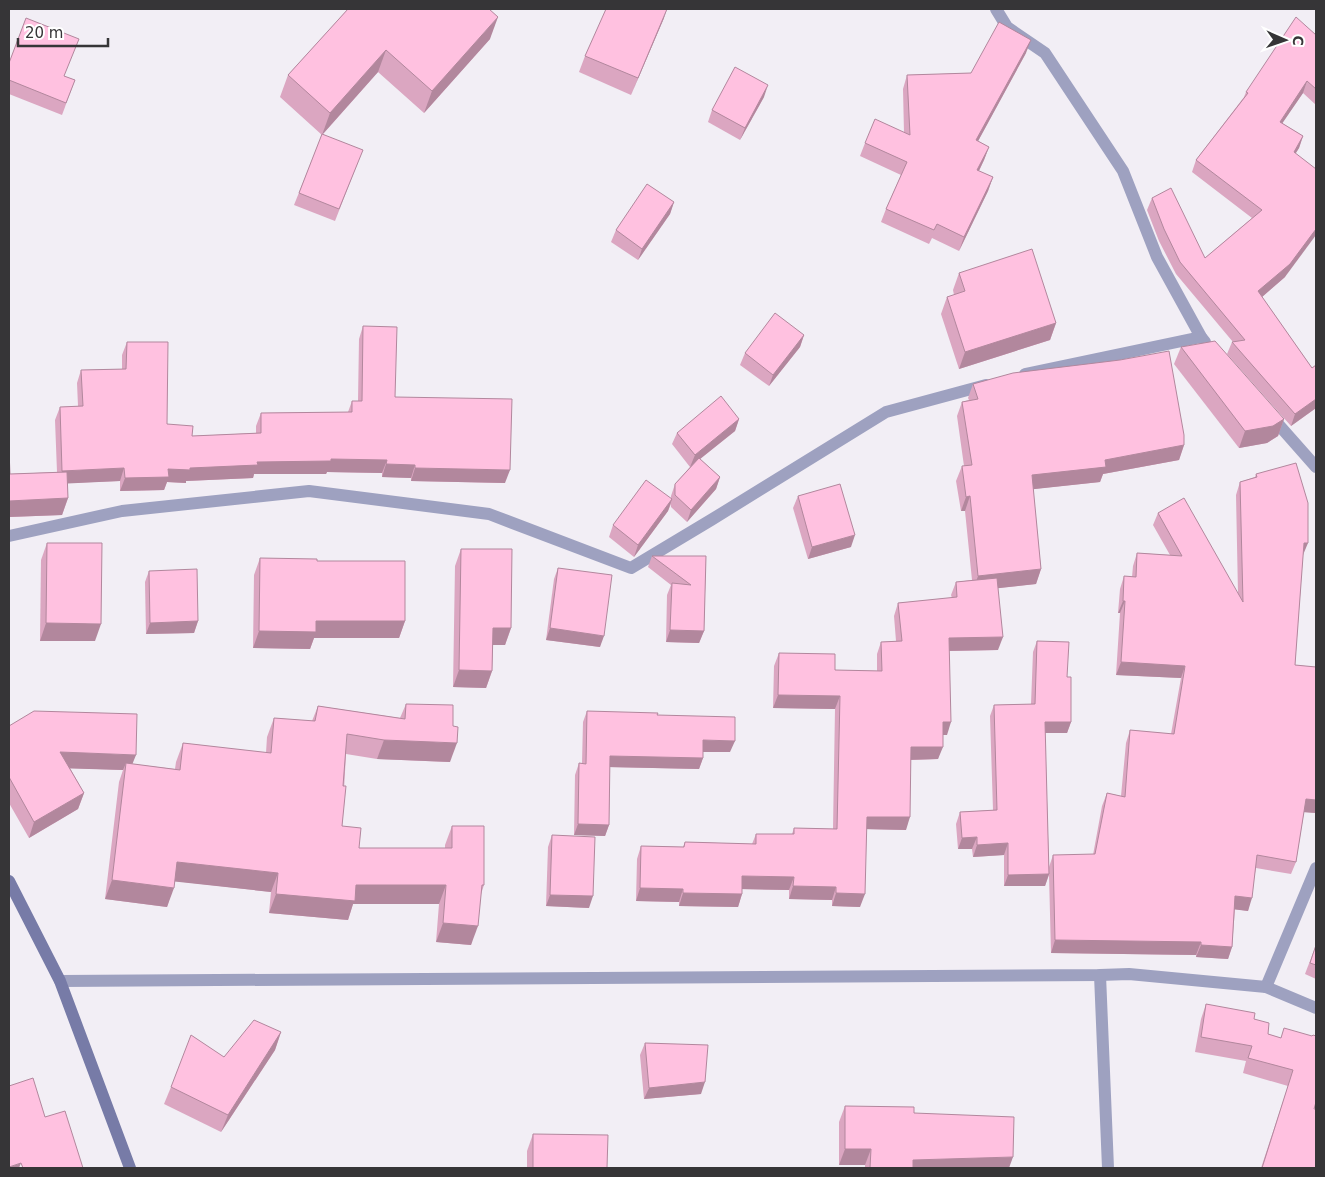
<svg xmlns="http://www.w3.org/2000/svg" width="1325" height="1177" viewBox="0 0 1325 1177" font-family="'DejaVu Sans',sans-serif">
  <rect width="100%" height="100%" fill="#f2eef5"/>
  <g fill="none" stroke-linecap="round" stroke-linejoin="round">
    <g stroke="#9ea1c0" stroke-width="12">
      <polyline points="996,9 1007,27 1045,53 1123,171 1157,257 1201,337 1205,342"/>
      <polyline points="1025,374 1201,337"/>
      <polyline points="1270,415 1316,467"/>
      <polyline points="9,536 122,511 309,491 489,514 631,568 711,520 886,412 986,385"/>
      <polyline points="1100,975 1108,1168"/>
      <polyline points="1266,987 1316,868"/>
    </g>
    <polyline stroke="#9ea1c0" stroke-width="12" points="60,981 1100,975 1129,974 1266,987 1316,1008"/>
    <polyline stroke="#777ba7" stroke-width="12" points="9,881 60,981 130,1168"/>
  </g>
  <g fill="#dba6c1">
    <polygon points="348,9 490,39 424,113 378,72 323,134 358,162 335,221 294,205 322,135 280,97 288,75"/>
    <polygon points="664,18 631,95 579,72 585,56"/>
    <polygon points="1316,35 1316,105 1303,93 1282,123 1303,136 1299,148 1295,154 1285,277 1262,297 1312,368 1316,365 1316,408 1291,426 1227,354 1232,342 1233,342 1176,274 1159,241 1147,210 1152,198 1205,258 1252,218 1192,172 1196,160 1244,97 1246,92"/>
    <polygon points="1026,53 978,141 989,147 984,160 979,171 993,177 988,191 959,251 932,238 929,244 881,222 886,209 901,175 860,156 865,143 904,133 903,89 907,75 971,73"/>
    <polygon points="9,63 64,76 75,80 62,115 9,94"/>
    <polygon points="764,97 740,140 708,122 712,110"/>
    <polygon points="674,202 670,214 638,260 611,242 616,230"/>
    <polygon points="959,273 1056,323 1050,340 959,369 941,314 947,297 954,295 953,290"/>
    <polygon points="363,326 395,397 505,483 411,481 411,478 382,477 382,473 327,472 326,474 254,474 253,478 186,481 186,483 167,482 164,490 120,491 120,481 68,483 68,498 62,515 9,517 9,451 10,474 57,472 55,420 60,407 78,406 77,383 81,370 122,369 122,355 127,342 167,424 192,436 256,433 256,426 261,413 348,412 352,401 358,401 359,339"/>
    <polygon points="804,335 800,347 769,386 740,365 745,353"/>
    <polygon points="1181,347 1284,419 1278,436 1267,443 1239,448 1174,364"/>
    <polygon points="973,384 1184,445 1179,460 1103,474 1100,482 1033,489 1041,569 1036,584 998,588 998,650 949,651 947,735 943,735 938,759 911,760 906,830 866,829 860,907 832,906 832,900 789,899 789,890 742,889 742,894 738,907 679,906 679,902 636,901 637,859 641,846 683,847 685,842 752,844 756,834 792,834 794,828 833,829 835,709 773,708 774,666 779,653 835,670 877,671 877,654 881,642 896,641 894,616 898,603 952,598 951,595 956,582 972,580 965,511 961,511 956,481 962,466 964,466 957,416 962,402 969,400 968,398"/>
    <polygon points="739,419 735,431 700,459 720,477 716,489 687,522 671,507 671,504 668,511 634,557 609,537 613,525 671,498 671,496 675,484 690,467 672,444 677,433"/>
    <polygon points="1256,474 1303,555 1295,665 1316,667 1316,813 1304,812 1296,862 1291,874 1256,868 1248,911 1235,909 1232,947 1228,959 1196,957 1196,955 1051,953 1049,875 1045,886 1004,886 1004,855 973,857 972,849 958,849 956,824 960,812 993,810 990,716 994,705 1031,704 1033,652 1037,641 1067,677 1071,722 1067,733 1045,733 1049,867 1053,855 1093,855 1102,806 1107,793 1121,796 1126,743 1130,730 1171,734 1181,678 1116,675 1120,613 1118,613 1120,589 1124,576 1132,577 1133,566 1137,553 1170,555 1153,525 1158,513 1238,594 1236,495 1240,482 1255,477"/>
    <polygon points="798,496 851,547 808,559 793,508"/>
    <polygon points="47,543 95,641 40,641 41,560"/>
    <polygon points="461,549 511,628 505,645 493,645 492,671 486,688 453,687 455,566"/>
    <polygon points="652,556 706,556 704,631 699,643 666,642 667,595 671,585 648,567"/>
    <polygon points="260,558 317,561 405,621 399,638 314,638 310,649 253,648 254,575"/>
    <polygon points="558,568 600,647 546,640 554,579"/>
    <polygon points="149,571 198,621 194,633 146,634 145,582"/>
    <polygon points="406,704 450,762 377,759 346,754 342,826 359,848 445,848 445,845 452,826 484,885 481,894 471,945 436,942 439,904 353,904 348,920 269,913 271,892 175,881 167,907 105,899 119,782 123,770 70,768 84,793 78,809 29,838 9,803 9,726 132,764 175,769 176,762 183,743 266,753 267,737 274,718 312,721 318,706 400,718"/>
    <polygon points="587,711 657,715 730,752 703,752 703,758 699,769 610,767 609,825 605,836 574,835 575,775 579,763 582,763 583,722"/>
    <polygon points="552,835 589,908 546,906 548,847"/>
    <polygon points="1316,945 1316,979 1305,974"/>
    <polygon points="1206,1004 1254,1019 1268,1034 1281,1038 1314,1109 1316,1168 1261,1168 1288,1086 1243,1073 1246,1061 1195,1052 1201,1019"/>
    <polygon points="281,1032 275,1050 221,1132 164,1104 171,1087 224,1057"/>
    <polygon points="645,1043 701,1094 644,1099 640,1055"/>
    <polygon points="845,1106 914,1113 1009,1168 865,1168 865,1165 839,1165 839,1122"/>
    <polygon points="533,1134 607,1168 527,1168 527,1151"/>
  </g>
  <g fill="#b2879d">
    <polygon points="667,9 664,18 631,95 638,78"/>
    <polygon points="498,17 490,39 424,113 432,91"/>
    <polygon points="1031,40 1026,53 971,154 976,140"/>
    <polygon points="386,50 378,72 322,135 330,113"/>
    <polygon points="1307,81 1303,93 1275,134 1280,122"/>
    <polygon points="768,85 764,97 740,140 745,128"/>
    <polygon points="1303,136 1299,148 1289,164 1294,152"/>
    <polygon points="989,147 984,160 973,183 977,170"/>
    <polygon points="993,177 988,191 959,251 964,237"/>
    <polygon points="674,202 670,214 638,260 642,249"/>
    <polygon points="1316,229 1316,235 1285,277 1254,304 1258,291"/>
    <polygon points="1056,323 1050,340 959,369 965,352"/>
    <polygon points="804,335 800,347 769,386 773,375"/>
    <polygon points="1316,399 1316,408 1291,426 1295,414"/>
    <polygon points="739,419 735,431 690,467 695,455"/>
    <polygon points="1284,419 1278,436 1267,443 1239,448 1245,431"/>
    <polygon points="1184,445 1179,460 1103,474 1100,482 1026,490 1032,475 1105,460"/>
    <polygon points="331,459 387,460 382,473 327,472 326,474 254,474 253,478 186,481 186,483 167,482 164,490 120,491 125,478 168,469 190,468 257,462"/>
    <polygon points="386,464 415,465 411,478 382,477"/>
    <polygon points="124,468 120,481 57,484 62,471"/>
    <polygon points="415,468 510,470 505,483 411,481"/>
    <polygon points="720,477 716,489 687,522 691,510"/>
    <polygon points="970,496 965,511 961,511 966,497"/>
    <polygon points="68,498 62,515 9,517 9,501"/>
    <polygon points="672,499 668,511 634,557 638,545"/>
    <polygon points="855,535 851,547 808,559 812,547"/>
    <polygon points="1304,543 1308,543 1303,555"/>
    <polygon points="1041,569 1036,584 973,591 978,576"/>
    <polygon points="1123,601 1125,601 1120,613 1118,613"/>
    <polygon points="198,621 194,633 146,634 150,623"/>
    <polygon points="316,621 405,621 399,638 314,638 310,649 253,648 259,631"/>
    <polygon points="46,623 101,624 95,641 40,641"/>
    <polygon points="493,628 511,628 505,645 487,645"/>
    <polygon points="550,628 604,636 600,647 546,640"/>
    <polygon points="670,630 704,631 699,643 666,642"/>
    <polygon points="1003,637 998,650 944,651 949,638"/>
    <polygon points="1121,662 1185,666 1181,678 1116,675"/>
    <polygon points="459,670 492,671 486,688 453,687"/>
    <polygon points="778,695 840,696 835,709 773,708"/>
    <polygon points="943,722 951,722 947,735 938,735"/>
    <polygon points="1045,722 1071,722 1067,733 1041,733"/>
    <polygon points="384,740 457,743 450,762 377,759"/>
    <polygon points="703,740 735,741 730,752 699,752"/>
    <polygon points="911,747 943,747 938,759 906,760"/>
    <polygon points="60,752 136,755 130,770 126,763 123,770 55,768"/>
    <polygon points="610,756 703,758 699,769 606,767"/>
    <polygon points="84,793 78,809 29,838 34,822"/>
    <polygon points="1306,799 1316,800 1316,813 1302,812"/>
    <polygon points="867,817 910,817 906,830 862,829"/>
    <polygon points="578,824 609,825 605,836 574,835"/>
    <polygon points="977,837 972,849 958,849 962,838"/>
    <polygon points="1008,843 1004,855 973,857 977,845"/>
    <polygon points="177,862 278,873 271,892 170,881"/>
    <polygon points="1049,874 1045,886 1004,886 1008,875"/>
    <polygon points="742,876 794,877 789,890 738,889"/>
    <polygon points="112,880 174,888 167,907 105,899"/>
    <polygon points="356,885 446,885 439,904 353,904 348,920 269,913 276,894"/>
    <polygon points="793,886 836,887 832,900 789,899"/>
    <polygon points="640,888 683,889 679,902 636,901"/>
    <polygon points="683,893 742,894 738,907 679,906"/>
    <polygon points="836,893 865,894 860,907 832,906"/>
    <polygon points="550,895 593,896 589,908 546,906"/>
    <polygon points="1235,896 1252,898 1248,911 1231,909"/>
    <polygon points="443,923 478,926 471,945 436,942"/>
    <polygon points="1055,940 1201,942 1196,955 1051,953"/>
    <polygon points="1201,945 1232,947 1228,959 1196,957"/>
    <polygon points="281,1032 275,1050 221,1132 228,1115"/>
    <polygon points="705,1082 701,1094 644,1099 649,1088"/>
    <polygon points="845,1149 871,1149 865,1165 839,1165"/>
    <polygon points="1013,1157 1009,1168 910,1168 913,1160"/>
    <polygon points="21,1163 19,1168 9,1168 9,1167"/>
  </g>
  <g fill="#ffc1e0" stroke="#b2879d">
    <polygon points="348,9 489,9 498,17 432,91 386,50 330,113 288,75"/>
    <polygon points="606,9 667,9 638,78 585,56"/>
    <polygon points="1296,17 1316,35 1316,89 1307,81 1280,122 1303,136 1294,152 1316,169 1316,229 1290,264 1258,291 1312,368 1316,365 1316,399 1295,414 1232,342 1245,340 1180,262 1164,229 1152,198 1171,188 1205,258 1262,210 1196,160 1248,93 1246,92"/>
    <polygon points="26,18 79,39 64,76 75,80 66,103 9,80 9,63"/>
    <polygon points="999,22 1031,40 976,140 989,147 977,170 993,177 964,237 937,224 934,230 886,209 907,162 865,143 875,119 910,135 907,75 971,73"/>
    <polygon points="735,67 768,85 745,128 712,110"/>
    <polygon points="322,134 363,150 339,209 299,193"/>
    <polygon points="647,184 674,202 642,249 616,230"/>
    <polygon points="1032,249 1056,323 965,352 947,297 965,291 959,273"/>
    <polygon points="775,313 804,335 773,375 745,353"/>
    <polygon points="363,326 397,327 395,397 512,399 510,470 415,468 415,465 386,464 387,460 331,459 331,461 257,462 258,465 190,468 190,470 168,469 169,477 125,478 124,468 62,471 60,407 83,406 81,370 126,369 127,342 168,342 167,424 193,426 192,436 261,433 261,413 352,412 352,401 362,401"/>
    <polygon points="1215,341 1284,419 1273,426 1245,431 1181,347"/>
    <polygon points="1169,351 1184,435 1184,445 1105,460 1106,467 1032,475 1041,569 978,576 970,496 966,497 962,466 972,465 962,402 978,399 973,384 1013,373 1120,360"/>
    <polygon points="721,396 739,419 695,455 677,433"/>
    <polygon points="9,451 10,474 67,472 68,498 9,501"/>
    <polygon points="699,458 720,477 691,510 675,495 675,484"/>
    <polygon points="1296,463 1308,503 1308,543 1304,543 1295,665 1316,667 1316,800 1306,799 1296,862 1257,855 1252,898 1235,896 1232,947 1201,945 1201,942 1055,940 1053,855 1095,854 1107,793 1125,797 1130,730 1174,734 1185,666 1121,662 1125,601 1123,601 1124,576 1136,577 1137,553 1182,556 1158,513 1184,498 1243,602 1240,482 1257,477 1256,474"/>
    <polygon points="646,480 672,499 638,545 613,525"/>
    <polygon points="840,484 855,535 812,547 798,496"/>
    <polygon points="47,543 102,543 101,624 46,623"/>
    <polygon points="461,549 512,549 511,628 493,628 492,671 459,670"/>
    <polygon points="652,556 706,556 704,631 670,630 672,583 691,585"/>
    <polygon points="260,558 317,559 317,561 405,561 405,621 316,621 316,632 259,631"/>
    <polygon points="558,568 612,575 604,636 550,628"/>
    <polygon points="197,569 198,621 150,623 149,571"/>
    <polygon points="997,578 1003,637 949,638 951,722 943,722 943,747 911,747 910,817 867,817 865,894 836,893 836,887 793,886 794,877 742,876 742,894 683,893 683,889 640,888 641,846 684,847 685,842 756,844 756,834 794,834 794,828 837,829 840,696 778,695 779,653 835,654 835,670 882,671 881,642 902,641 898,603 957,597 956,582"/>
    <polygon points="1037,641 1069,642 1067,677 1071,677 1071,722 1045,722 1049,874 1008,875 1008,843 977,845 977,837 962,838 960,812 997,810 994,705 1035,704"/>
    <polygon points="406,704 453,705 453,726 458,727 457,743 384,740 347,734 343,786 346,786 342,826 361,828 359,848 452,848 452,826 484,826 484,885 482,885 478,926 443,923 446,885 356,885 355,901 276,894 278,873 177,862 174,888 112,880 126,763 180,770 183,743 271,753 274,718 315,721 318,706 405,719"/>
    <polygon points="34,711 137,714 136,755 60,752 84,793 34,822 9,777 9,726"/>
    <polygon points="587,711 658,713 657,715 735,717 735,741 703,740 703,758 610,756 609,825 578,824 579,763 586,764"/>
    <polygon points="552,835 595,837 593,896 550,895"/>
    <polygon points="1316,945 1316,965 1310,963"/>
    <polygon points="1206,1004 1255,1013 1254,1019 1269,1023 1268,1034 1281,1038 1284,1028 1312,1036 1313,1035 1316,1036 1316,1102 1314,1109 1316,1109 1316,1168 1262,1168 1293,1070 1248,1058 1252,1046 1201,1037"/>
    <polygon points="254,1020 281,1032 228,1115 171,1087 191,1035 224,1057"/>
    <polygon points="645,1043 708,1045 705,1082 649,1088"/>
    <polygon points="33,1078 45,1117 65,1111 83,1168 23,1168 21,1163 9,1167 9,1086"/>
    <polygon points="845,1106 914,1107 914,1113 1014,1117 1013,1157 913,1160 913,1168 870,1168 871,1149 845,1149"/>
    <polygon points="533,1134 608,1135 607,1168 533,1168"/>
  </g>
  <rect width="1325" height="1177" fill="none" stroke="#363537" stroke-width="20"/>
  <g transform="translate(1285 40) rotate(92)" stroke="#ffffff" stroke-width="4" paint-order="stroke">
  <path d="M0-4L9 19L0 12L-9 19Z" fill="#363537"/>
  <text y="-8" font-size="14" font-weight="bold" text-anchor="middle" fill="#363537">С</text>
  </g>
  <path d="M18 38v8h90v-8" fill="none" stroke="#363537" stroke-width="2.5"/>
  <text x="25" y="38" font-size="15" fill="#363537" stroke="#ffffff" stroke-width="4" paint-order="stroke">20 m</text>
</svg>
